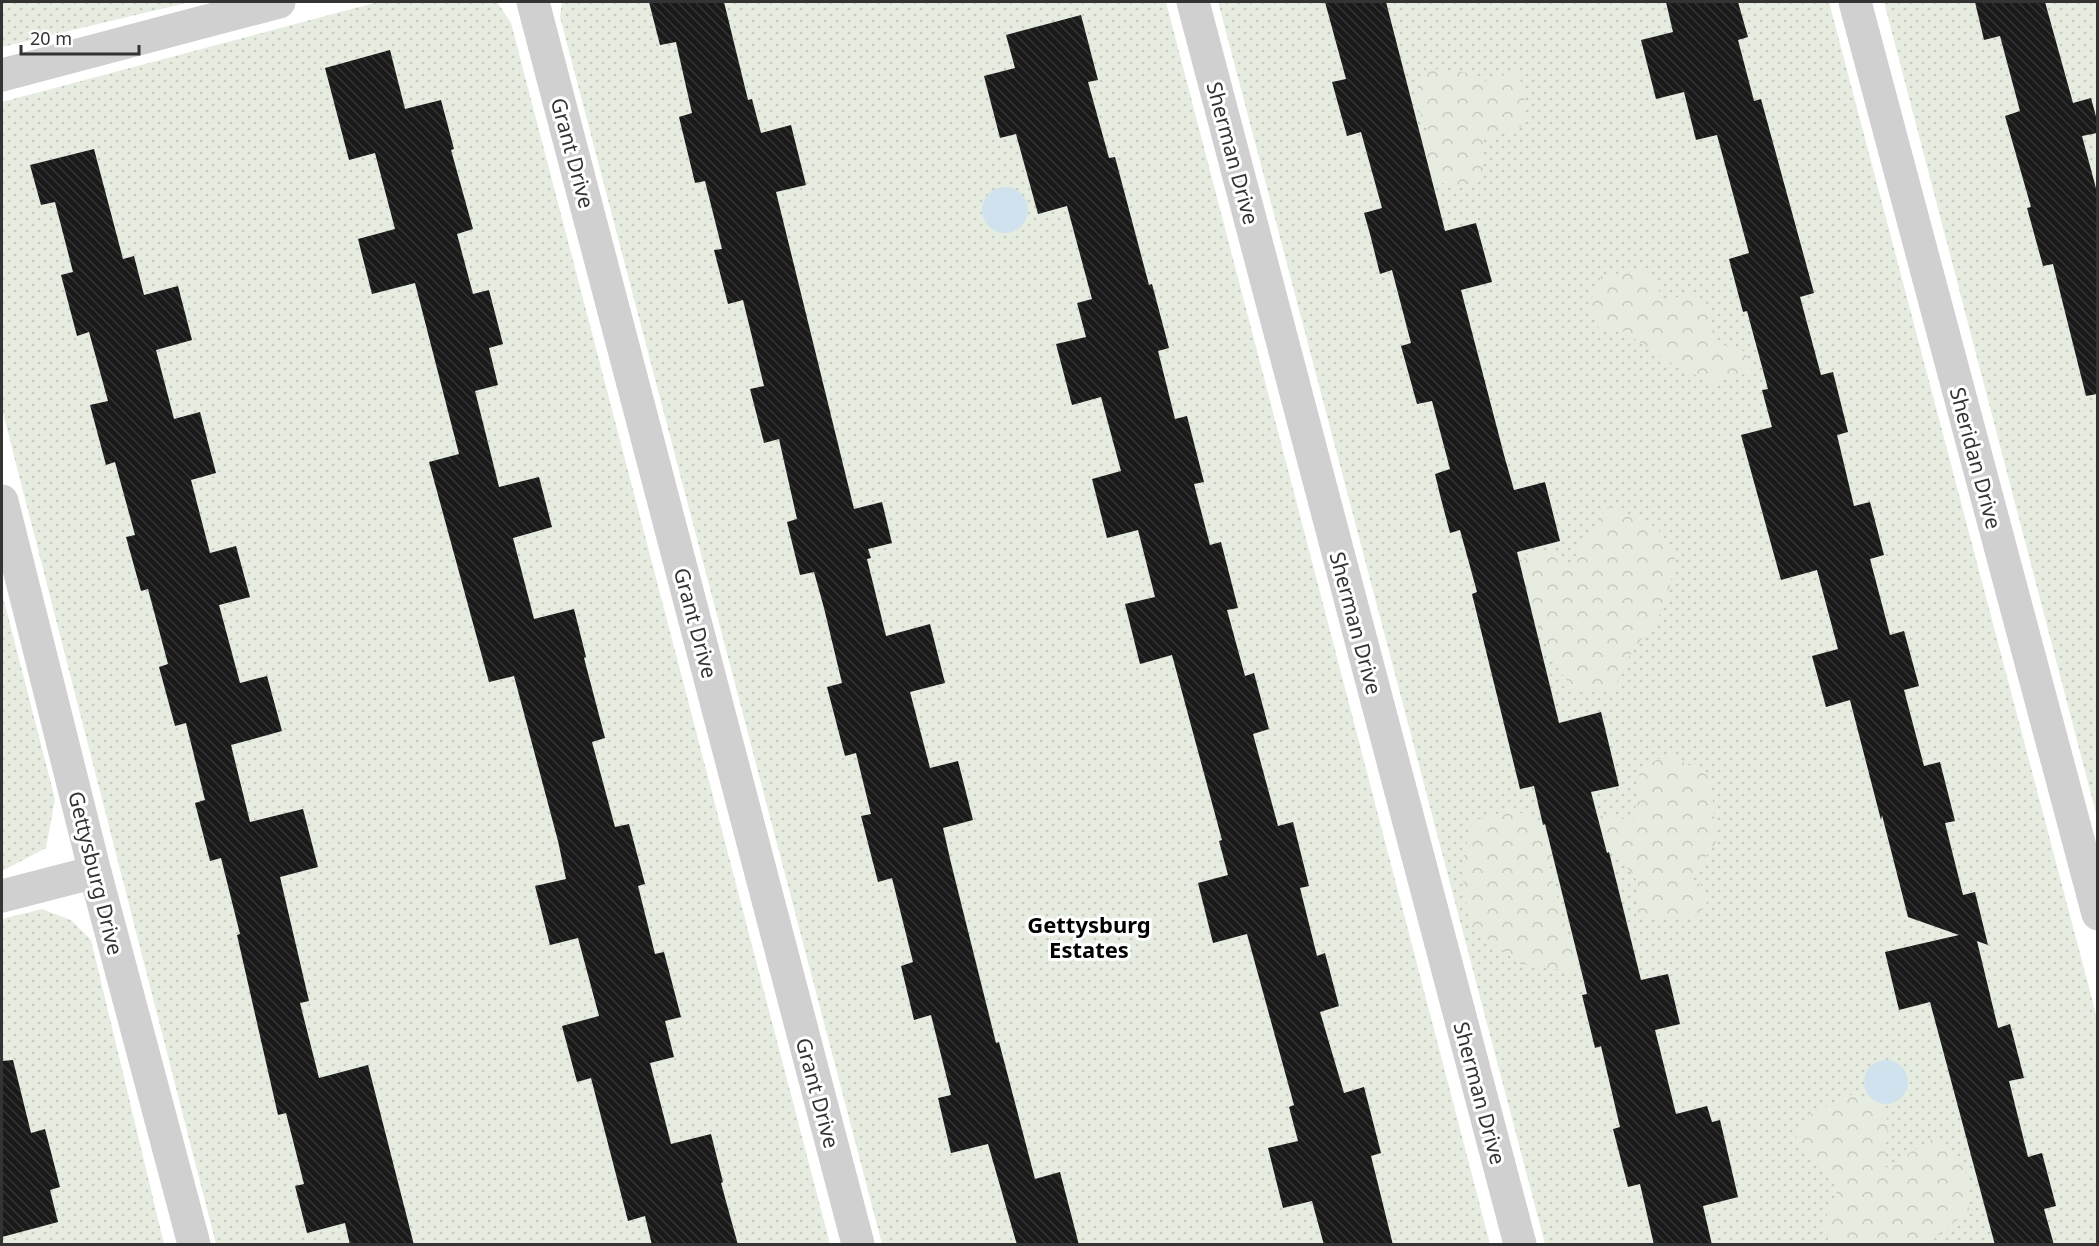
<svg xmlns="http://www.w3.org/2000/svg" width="2099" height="1246" viewBox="0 0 2099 1246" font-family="'Noto Sans',sans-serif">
  <defs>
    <pattern id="grass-dots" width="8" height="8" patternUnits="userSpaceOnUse" patternTransform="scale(1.5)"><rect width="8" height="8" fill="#e6ecdf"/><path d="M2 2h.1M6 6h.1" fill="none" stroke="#c6cbc0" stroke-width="1.8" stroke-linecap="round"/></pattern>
    <pattern id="forest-crowns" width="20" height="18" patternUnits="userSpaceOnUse" patternTransform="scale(1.5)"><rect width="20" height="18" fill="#e6ecdf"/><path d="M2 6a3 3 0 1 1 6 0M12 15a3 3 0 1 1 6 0" fill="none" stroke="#c6cbc0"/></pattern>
    <pattern id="building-back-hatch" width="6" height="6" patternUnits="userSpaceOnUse" patternTransform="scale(1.5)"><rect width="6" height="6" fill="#1a1a1a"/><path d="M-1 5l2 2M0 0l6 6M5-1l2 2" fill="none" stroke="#333"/></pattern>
  </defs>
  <rect width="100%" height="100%" fill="#fff"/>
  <g fill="url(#grass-dots)">
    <polygon points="2,2 190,2 2,47"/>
    <polygon points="378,2 497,2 511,23 830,1244 216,1244 2,409 2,102"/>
    <polygon points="562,2 1166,2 1490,1244 882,1244 560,17"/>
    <polygon points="1218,2 1829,2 2097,1018 2097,1244 1545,1244"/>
    <polygon points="1884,2 2097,2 2097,817"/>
    <polygon points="2,593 55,799 46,848 2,871"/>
    <polygon points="42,909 71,920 91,940 164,1244 2,1244 2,919"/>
  </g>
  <g fill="url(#forest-crowns)">
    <polygon points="1427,68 1475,74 1487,82 1514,71 1525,88 1522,126 1483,140 1483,177 1452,188 1433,178 1419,150 1429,131 1415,102"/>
    <polygon points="1646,270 1665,301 1693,292 1708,305 1717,343 1746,352 1751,372 1713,383 1674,365 1621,330 1599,328 1589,305 1601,276"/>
    <polygon points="1608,507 1656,527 1676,553 1667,604 1629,657 1613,690 1576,693 1557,667 1515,569 1526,555 1546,550 1571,569 1577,552"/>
    <polygon points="1668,754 1711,777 1716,843 1691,877 1703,887 1707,905 1695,916 1638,917 1638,882 1610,846 1567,856 1549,868 1567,933 1591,958 1569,971 1521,964 1470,926 1461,866 1473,821 1513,809 1553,829 1604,815 1634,821 1640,769"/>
    <polygon points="1853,1094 1875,1099 1888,1121 1884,1169 1935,1137 1965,1166 1969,1210 1934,1239 1935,1244 1830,1244 1823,1225 1838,1189 1794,1142 1807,1116"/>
  </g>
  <g fill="#cfe2ee">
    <circle cx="1005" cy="210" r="23"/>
    <circle cx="1886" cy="1082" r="22"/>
  </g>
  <g fill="url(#building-back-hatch)">
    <polygon points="649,2 724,2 748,100 752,99 761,133 791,125 806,185 776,192 854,509 882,502 892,543 868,549 871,558 867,559 886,636 930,624 945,683 910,692 930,768 958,761 973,820 943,828 951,863 996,1043 999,1042 1035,1179 1060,1172 1079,1245 1017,1245 988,1144 951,1153 938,1098 951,1095 931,1015 914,1020 901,966 913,962 892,878 878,882 861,816 871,814 856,753 845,756 827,687 842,683 824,608 814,572 800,575 787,522 797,519 779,439 764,443 750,389 764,386 743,300 728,304 714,250 722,249 705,181 695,183 679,117 692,113 676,42 660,45"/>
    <polygon points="1325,2 1386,2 1445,231 1476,223 1492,282 1461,290 1504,455 1514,490 1545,482 1560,541 1517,552 1559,723 1601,712 1619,786 1591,792 1607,853 1609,852 1641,980 1668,974 1680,1024 1655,1030 1676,1114 1707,1106 1712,1122 1720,1120 1738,1197 1703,1206 1712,1245 1654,1245 1640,1184 1628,1187 1613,1129 1620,1127 1601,1046 1595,1048 1582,995 1587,994 1545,824 1543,825 1534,786 1520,789 1472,594 1477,592 1460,530 1450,533 1440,495 1435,474 1450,469 1432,401 1417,404 1401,346 1411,343 1392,270 1380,274 1370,234 1364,213 1382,208 1361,132 1347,136 1332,82 1346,79"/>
    <polygon points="1666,2 1738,2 1748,37 1738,40 1754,101 1761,99 1814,293 1800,297 1821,375 1833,372 1848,432 1837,435 1854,506 1870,502 1884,555 1870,559 1890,635 1904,631 1919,686 1904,690 1924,766 1940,762 1955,821 1945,823 1963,895 1975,892 1988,945 1977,941 1998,1028 2010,1024 2024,1078 2009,1081 2028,1157 2042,1153 2056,1206 2044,1209 2054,1245 1995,1245 1930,1002 1899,1010 1885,952 1959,935 1908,917 1882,815 1881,820 1850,700 1826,707 1812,656 1838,649 1817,570 1781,580 1741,435 1772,427 1762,390 1768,389 1747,311 1743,312 1729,259 1749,253 1717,135 1696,140 1684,92 1656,99 1641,40 1673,32"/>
    <polygon points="1975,2 2045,2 2073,103 2091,98 2097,120 2097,133 2082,136 2097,192 2097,394 2086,396 2053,264 2043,266 2027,208 2031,207 2005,116 2020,111 2000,36 1984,40"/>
    <polygon points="1081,15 1098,80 1088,82 1109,158 1115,157 1149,285 1152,284 1169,348 1158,351 1175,419 1187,416 1204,482 1194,484 1210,545 1221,542 1238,608 1227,610 1245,676 1254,673 1269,729 1253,734 1278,826 1293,822 1309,886 1300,888 1317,956 1325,953 1339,1006 1320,1012 1344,1093 1364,1087 1381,1153 1371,1156 1393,1245 1324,1245 1312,1201 1283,1208 1268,1148 1298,1141 1289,1107 1294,1105 1247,934 1213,943 1198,883 1228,875 1219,841 1222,840 1172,655 1140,664 1125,604 1155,597 1138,530 1107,538 1092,479 1121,471 1101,397 1072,405 1056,344 1086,337 1077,303 1092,299 1067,206 1038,214 1016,134 1000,138 984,76 1015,68 1006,35"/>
    <polygon points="390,50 405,109 441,100 454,149 451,150 473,229 457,234 473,294 489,290 503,344 489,348 498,385 475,391 499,487 539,477 552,527 513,538 534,619 574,609 586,657 584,658 605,738 592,742 615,827 629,824 645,884 638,886 655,954 664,952 681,1017 665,1021 674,1057 650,1063 671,1144 711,1134 723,1182 721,1183 738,1245 652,1245 645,1216 628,1221 591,1078 577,1082 562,1026 599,1016 578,938 550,945 535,886 566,879 558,841 514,676 489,682 429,462 459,454 415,283 372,294 358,239 395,229 375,153 349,160 325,68"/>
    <polygon points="94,149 123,259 134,256 144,295 178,286 192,340 156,350 174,419 200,412 216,473 191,480 210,553 236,546 250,597 219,605 240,683 267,676 282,731 231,745 250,822 303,809 318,867 280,877 309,1001 300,1003 319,1078 368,1065 414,1245 350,1245 345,1223 307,1233 295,1186 304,1184 286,1113 278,1115 237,935 240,934 221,858 210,861 195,803 205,800 186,723 175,726 159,667 168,664 148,589 141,591 126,537 135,535 115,462 106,465 90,405 108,401 89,332 77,336 61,275 73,272 55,202 41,205 30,165"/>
    <polygon points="13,1060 31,1133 45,1129 60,1187 50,1190 58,1222 2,1237 2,1061"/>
  </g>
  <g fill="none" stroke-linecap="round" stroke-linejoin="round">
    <g stroke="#d0d0d0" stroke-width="33">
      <polyline points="533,2 858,1244"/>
      <polyline points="1193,2 1520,1244"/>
      <polyline points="1855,2 2098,914"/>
      <polyline points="2,75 279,2"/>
      <polyline points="2,501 95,872 194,1244"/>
      <polyline points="2,896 95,872"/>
    </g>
  </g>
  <g text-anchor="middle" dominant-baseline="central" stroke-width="6" stroke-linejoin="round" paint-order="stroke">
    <g font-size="21" fill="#333" stroke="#fff">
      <text transform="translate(573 153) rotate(75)">Grant Drive</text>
      <text transform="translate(1233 153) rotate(75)">Sherman Drive</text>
      <text transform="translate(1976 458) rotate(75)">Sheridan Drive</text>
      <text transform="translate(696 623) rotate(75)">Grant Drive</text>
      <text transform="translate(1356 623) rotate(75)">Sherman Drive</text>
      <text transform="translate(96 873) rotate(76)">Gettysburg Drive</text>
      <text transform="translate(818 1093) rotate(75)">Grant Drive</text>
      <text transform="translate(1480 1093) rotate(75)">Sherman Drive</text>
    </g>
    <g font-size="22" font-weight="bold" fill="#000" stroke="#fff">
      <text x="1089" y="924">Gettysburg<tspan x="1089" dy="25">Estates</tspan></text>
    </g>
  </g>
  <rect width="2099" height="1246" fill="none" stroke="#333333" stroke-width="6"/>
  <path d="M21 45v9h118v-9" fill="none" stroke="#333333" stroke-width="3"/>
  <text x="30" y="45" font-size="18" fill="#333333" stroke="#ffffff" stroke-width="4.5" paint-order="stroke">20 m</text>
</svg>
